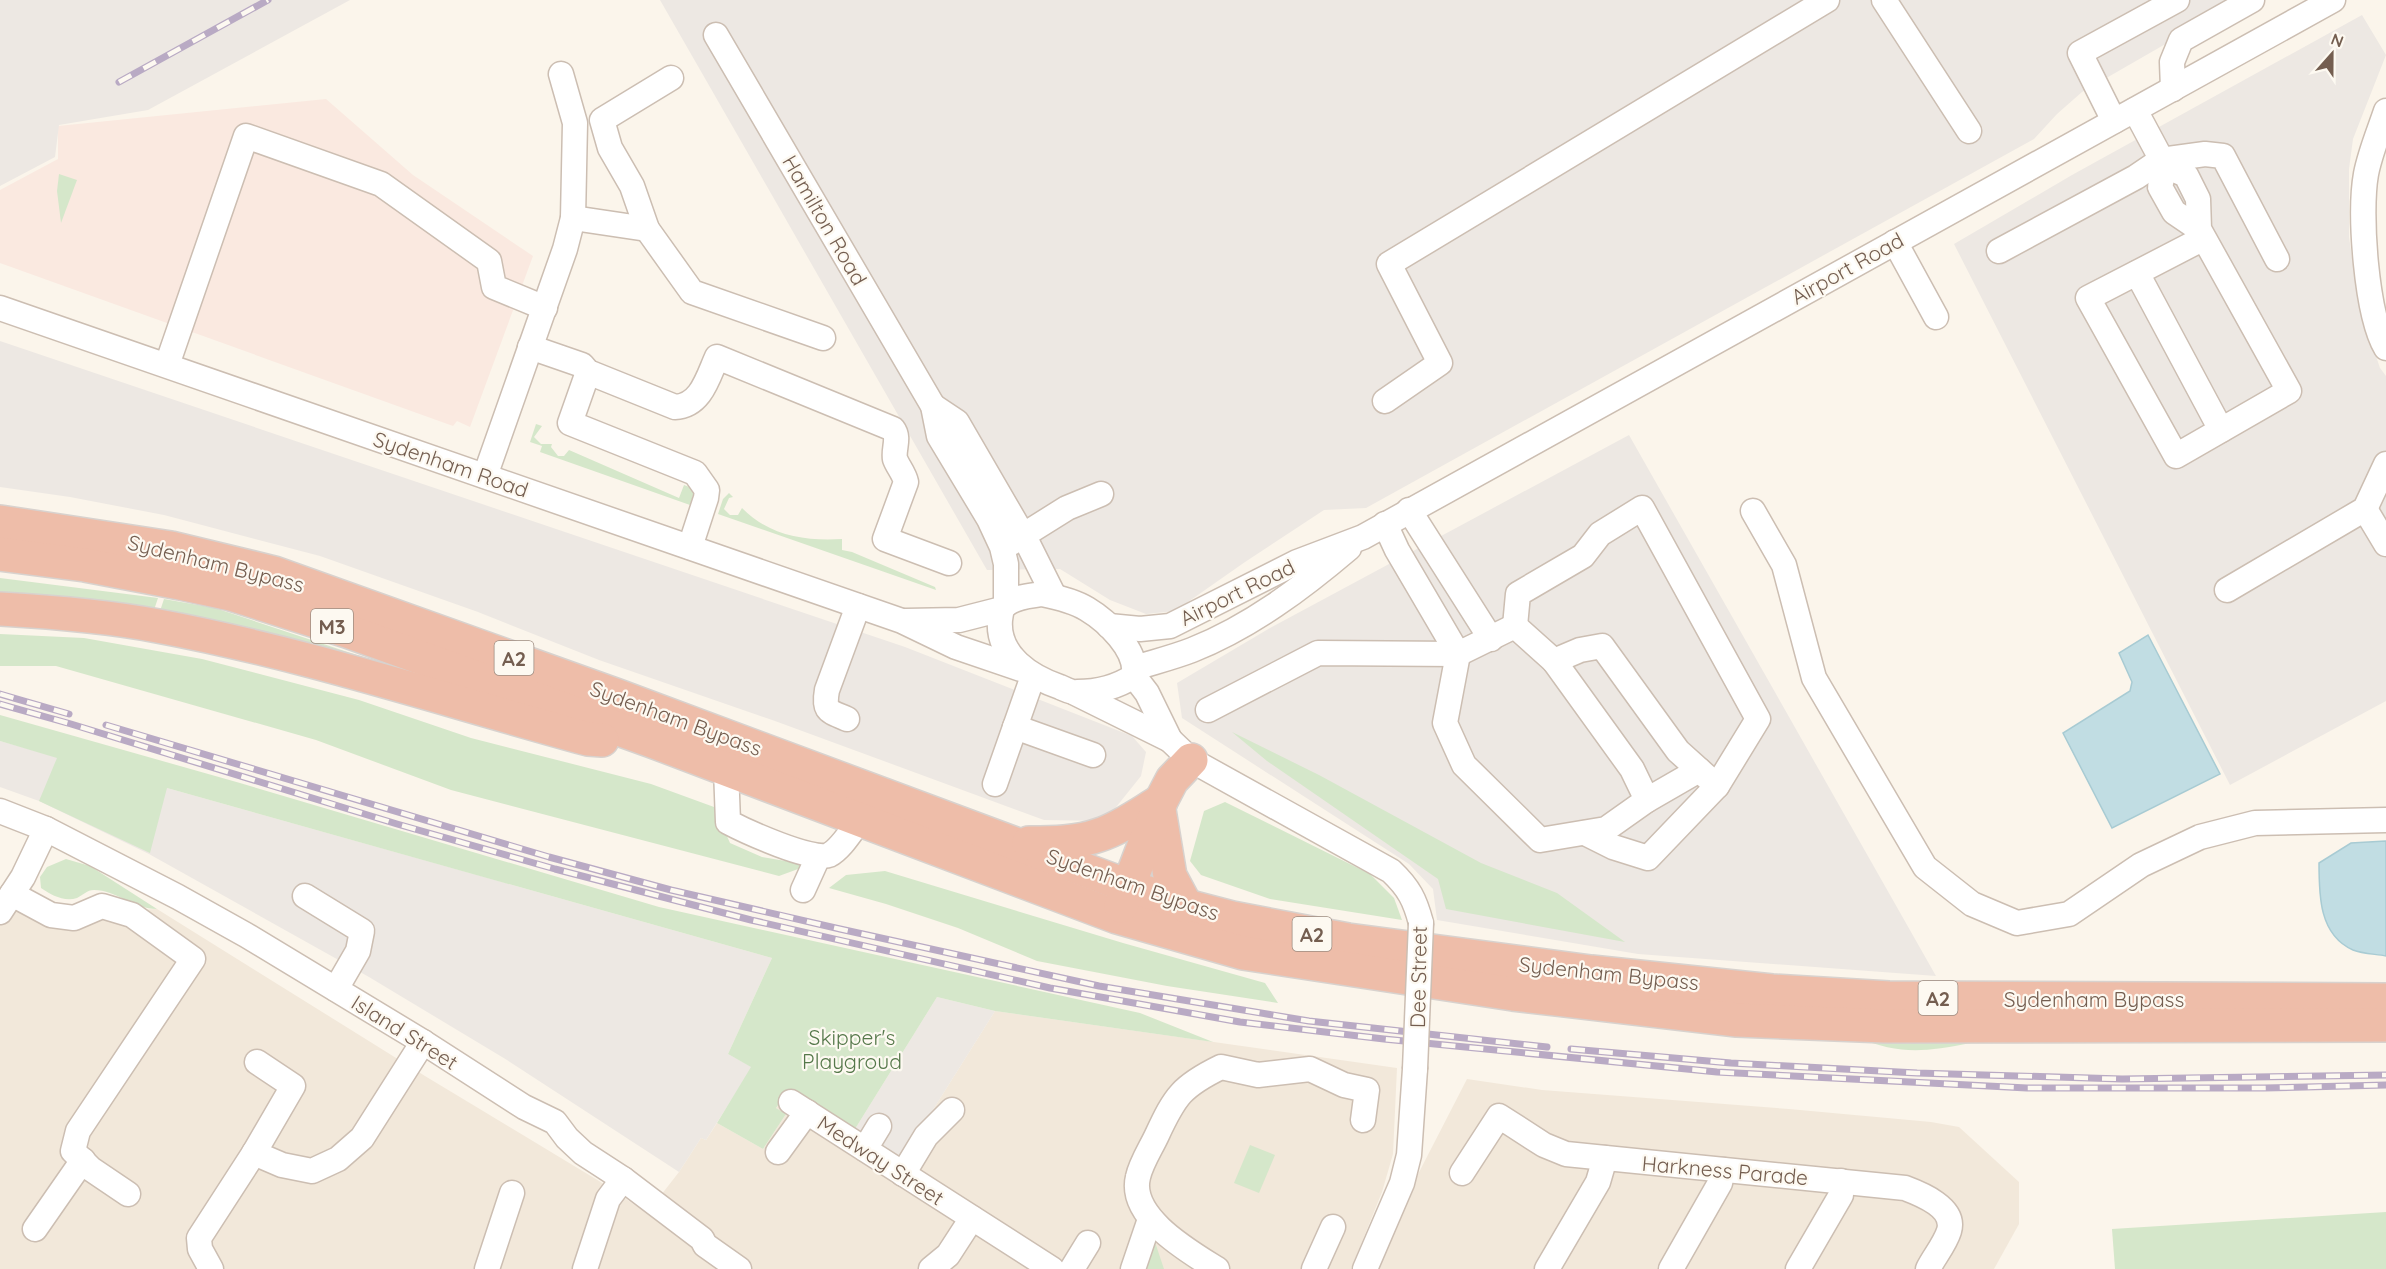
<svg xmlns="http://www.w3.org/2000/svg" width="2386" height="1269" viewBox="0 0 2386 1269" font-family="Quicksand,sans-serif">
  <rect width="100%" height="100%" fill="#fbf5eb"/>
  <g fill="#f2e8da">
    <polygon points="12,894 51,915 157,909 425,1076 599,1181 647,1213 679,1172 701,1138 706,1140 717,1123 763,1149 786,1114 776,1108 790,1089 902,1159 995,1011 1397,1068 1393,1154 1382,1192 1351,1269 0,1269 0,913"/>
    <polygon points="1467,1079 1542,1090 1789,1109 1931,1122 1959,1127 2019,1182 2019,1224 1994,1269 1376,1269 1414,1182"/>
  </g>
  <polygon fill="#fae9e0" points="326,99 413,175 533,256 470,427 457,421 453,426 0,263 0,190 58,159 58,126"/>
  <g fill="#ede8e3">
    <polygon points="0,0 350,0 148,110 59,125 55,157 0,186"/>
    <polygon points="660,0 2242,0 2082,92 2057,114 2034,139 1366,508 1324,510 1245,562 1175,611 1146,614 1110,600 1060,569 987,570"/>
    <polygon points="2362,15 2386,55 2353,139 2349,169 2349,237 2359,306 2380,368 2386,376 2386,701 2230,785 1954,244 2072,175"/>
    <polygon points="0,341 905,647 1132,736 1146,752 1141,776 1105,821 1044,820 775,721 599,660 478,612 320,556 164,515 70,497 0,487"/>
    <polygon points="1629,435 1936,976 1638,954 1437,920 1433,889 1409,864 1182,718 1177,683 1270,628"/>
    <polygon points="0,741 772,958 728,1054 752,1067 706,1140 701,1138 679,1172 507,1060 369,977 149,854 39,801 0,787"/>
    <polygon points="937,997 995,1011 902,1159 855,1129"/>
  </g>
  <g fill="#d5e7ca">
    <polygon points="59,174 77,180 61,223 57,191"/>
    <polygon points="536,424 542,426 534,437 541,444 552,444 551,447 558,456 564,456 569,450 679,498 684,485 692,488 694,492 690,505 540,452 542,446 530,442"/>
    <path d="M729,493L733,497L729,498L724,509L730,515H738L742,508C770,536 804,541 842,539V550L852,552L935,587L936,590L718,514L723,499Z"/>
    <polygon points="0,578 158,598 154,610 0,597"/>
    <polygon points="164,599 215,608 399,669 160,611"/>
    <polygon points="0,634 84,638 202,659 359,700 471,738 651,784 714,807 730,843 762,857 809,865 779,876 451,790 316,740 56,666 0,666"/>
    <polygon points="0,715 240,783 659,907 1140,1013 1213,1042 995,1011 937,997 855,1129 790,1089 776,1108 786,1114 763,1149 717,1123 751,1067 728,1054 772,958 167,788 150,853 39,801 57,758 0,741"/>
    <polygon points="1232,732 1319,775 1481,863 1557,893 1625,942 1446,909 1438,879 1267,761"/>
    <polygon points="1225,802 1370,874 1394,898 1402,920 1270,899 1201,875 1190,861 1204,811"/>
    <path d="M66,859L90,866L157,909C134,909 116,890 94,890C87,890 83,895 77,898C64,902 51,895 41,888L40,877L47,867Z"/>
    <polygon points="885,871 1123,943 1265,983 1278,1003 1167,986 1037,961 958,928 886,904 829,888 846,875"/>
    <path d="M1855,1037L1907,1038L1971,1043C1923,1052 1901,1055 1855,1037Z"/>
    <polygon points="1250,1145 1275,1155 1259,1193 1234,1183"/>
    <polygon points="2386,1212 2386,1269 2115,1269 2112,1229"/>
    <polygon points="1151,1241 1156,1245 1164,1269 1143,1269"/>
  </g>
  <g fill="#c1dde3" stroke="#a8cbd3" stroke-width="1.5">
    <polygon points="2148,635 2220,774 2112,828 2063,733 2130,691 2132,682 2119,653"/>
    <path d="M2386,841V956C2376,954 2363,954 2353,950C2319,935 2319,895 2319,863L2351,843Z"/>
  </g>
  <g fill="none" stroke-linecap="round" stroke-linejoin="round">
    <g stroke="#ccbeb2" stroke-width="27">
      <g id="minor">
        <polyline points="1884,0 1969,131"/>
        <polyline points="716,35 933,406 939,436 989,519 1002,547 1006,564 1006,604"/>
        <polyline points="671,78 602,120 610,148 632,186 647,229 692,292 823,338"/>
        <polyline points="2173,89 2172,62 2181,40 2252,0"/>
        <polyline points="2135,110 2165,166 2186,175 2198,199 2199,229 2289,391 2176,456 2088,298 2204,238"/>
        <path d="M2386,111C2379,132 2370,153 2366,174C2359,213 2366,314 2386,348"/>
        <polyline points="2114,121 2080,53 2177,0"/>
        <polyline points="2165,166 2160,187 2174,212 2199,229"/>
        <polyline points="573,218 647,229"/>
        <polyline points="1895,242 1936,317"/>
        <polyline points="1999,251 2136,177 2161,160 2205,154 2223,156 2277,259"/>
        <polyline points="2137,273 2221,430"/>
        <polyline points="0,308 902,621 956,647 1024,670"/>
        <path d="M530,347L582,365L588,372L675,407C701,406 708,377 717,357L893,429C900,438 893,449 895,459C898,467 904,473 906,482L885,539L949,563"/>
        <polyline points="167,365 246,136 381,184 489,261 494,287 545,308"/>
        <polyline points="588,372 570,423 695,473 707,490 706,498 690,547"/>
        <polyline points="1385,401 1440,363 1389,264 1827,0"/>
        <polyline points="933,406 957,422 1029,546 1054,596"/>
        <polyline points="485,476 565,249 573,218 575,123 561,74"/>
        <polyline points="2365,509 2386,544"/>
        <polyline points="1409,510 1491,639"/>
        <polyline points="1753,511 1784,565 1814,678 1925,867 1972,904 2017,923 2069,914 2141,865 2200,837 2255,823 2386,820"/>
        <polyline points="1385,524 1397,550 1458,654 1445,723 1464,765 1540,840 1606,829 1647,800 1632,769 1554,661 1515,626"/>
        <polyline points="1011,543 1067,508 1101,494"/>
        <polyline points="2227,590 2365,509 2386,464"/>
        <path d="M1042,594C1057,597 1074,601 1087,609C1107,621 1138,650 1134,676C1117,687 1098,692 1077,692C1072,693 1065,689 1060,687C1031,677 997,656 1000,620C1001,613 1001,608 1007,604C1017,596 1030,596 1042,594Z"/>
        <polyline points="906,621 959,620 1002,609"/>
        <polyline points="1109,626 1140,629 1170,626 1297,562 1363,537 2333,0"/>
        <polyline points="1515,626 1518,594 1583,556 1600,534 1642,508 1758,719 1717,786 1648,858 1613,847 1585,833"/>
        <polyline points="1554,661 1580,650 1602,646 1678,751 1717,786"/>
        <path d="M1135,668C1154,662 1174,657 1192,650C1250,627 1302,588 1349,548"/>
        <polyline points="1134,676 1147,693 1170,740"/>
        <path d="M1075,693L1170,740L1191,760L1391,871C1409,888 1415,900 1421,923"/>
        <polyline points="1208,710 1318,653 1458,654 1515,626"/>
        <path d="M847,719C829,711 823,712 827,690L858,606"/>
        <polyline points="1015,727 1093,755"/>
        <path d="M726,769L728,822C745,831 813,862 829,855C841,849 852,830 860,820"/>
        <polyline points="995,784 1033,676"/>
        <polyline points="1647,800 1699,770"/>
        <polyline points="0,811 46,829 178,897 246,935 423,1042 524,1107 555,1122 567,1138 583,1153 623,1179 702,1239 705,1245 739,1269"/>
        <polyline points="803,890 818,857"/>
        <polyline points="12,894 51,915 74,918 102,906 132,915 193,959 78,1131 73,1151 91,1169 128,1194"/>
        <polyline points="305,896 362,931 358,951 336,989"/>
        <polyline points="0,912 23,877 46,829"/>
        <polyline points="791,1102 1052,1269"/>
        <polyline points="865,1149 879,1126"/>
        <polyline points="778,1152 807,1112"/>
        <polyline points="254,1153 282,1165 312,1171 338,1159 362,1138 423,1042"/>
        <path d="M1462,1173L1499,1116L1544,1145L1566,1154L1905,1188C1921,1194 1956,1208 1949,1231C1945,1244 1934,1257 1928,1269"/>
        <polyline points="903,1174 926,1136 952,1110"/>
        <polyline points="35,1229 83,1160"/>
        <polyline points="211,1269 200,1249 199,1238 254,1153 293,1086 257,1062"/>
        <polyline points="487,1269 512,1193"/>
        <polyline points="585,1269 608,1199 623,1179"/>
        <polyline points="931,1269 948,1255 972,1218"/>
        <polyline points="1072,1269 1088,1243"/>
        <polyline points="1133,1269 1150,1219"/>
        <path d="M1217,1269C1190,1252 1128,1217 1138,1177C1141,1163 1151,1148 1157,1135C1175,1096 1182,1086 1221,1067L1258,1075L1310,1069L1344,1085L1367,1090L1363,1120"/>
        <polyline points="1314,1269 1333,1227"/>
        <polyline points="1365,1269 1402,1183 1409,1155 1415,1069"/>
        <polyline points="1547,1269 1598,1182 1605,1158"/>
        <polyline points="1671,1269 1720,1183 1723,1170"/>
        <polyline points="1798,1269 1841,1195 1841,1181"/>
      </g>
    </g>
    <g stroke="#d8d2ce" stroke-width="36">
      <g id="highway">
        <polyline points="0,522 171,548 274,573 618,696 1128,886 1186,906 1232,918 1348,940 1591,972 1772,991 1889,998 2386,1000"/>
        <polyline points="0,554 85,565 180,583 231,594 347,631 652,741 1117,917 1243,953 1513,994 1737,1020 1885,1026 2386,1025"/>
        <path d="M0,609C53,612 106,616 158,626C303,653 445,700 588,739L602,740"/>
        <polyline points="1159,810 1170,876 1186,906"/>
        <path d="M1029,843C1052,843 1077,843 1099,835C1121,828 1141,813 1161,801"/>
        <polyline points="1121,906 1161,801 1172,780 1191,760"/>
      </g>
    </g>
    <use href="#minor" stroke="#fff" stroke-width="24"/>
    <use href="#highway" stroke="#eebda9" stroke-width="33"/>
    <g stroke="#b9aac4" stroke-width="7">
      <g id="rail">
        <polyline points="119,82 268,0"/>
        <polyline points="0,694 69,714"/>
        <polyline points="0,704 71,724 397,824 555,869 751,920 1050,988 1240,1022 1384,1039 1717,1072 2027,1088 2264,1088 2386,1085"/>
        <polyline points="106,725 549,857 671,890 840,929 1099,986 1309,1021 1547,1047"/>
        <polyline points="1571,1049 1731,1063 1917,1073 2122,1079 2386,1075"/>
      </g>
    </g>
    <use href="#rail" stroke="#fdf9f1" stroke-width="4.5" stroke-dasharray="14" stroke-linecap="butt"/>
    <g stroke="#ccbeb2" stroke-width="27" stroke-linecap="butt">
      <polyline id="minor-bridge" points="1415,1069 1421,923"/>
    </g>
    <use href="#minor-bridge" stroke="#fff" stroke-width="24"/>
  </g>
  <g text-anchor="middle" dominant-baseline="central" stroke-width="4.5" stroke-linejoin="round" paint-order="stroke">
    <g fill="#fdf9f1" stroke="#9d8c80" stroke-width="1.5">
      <rect x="311" y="609" width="42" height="34" rx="4.5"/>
      <rect x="494.5" y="641" width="39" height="34" rx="4.5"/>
      <rect x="1292.5" y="917" width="39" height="34" rx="4.5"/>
      <rect x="1918.5" y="981" width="39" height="34" rx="4.5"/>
    </g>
    <g font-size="20" font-weight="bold" fill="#745e50">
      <text x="332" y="626">M3</text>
      <text x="514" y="658">A2</text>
      <text x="1312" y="934">A2</text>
      <text x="1938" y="998">A2</text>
    </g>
    <g font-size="21" fill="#745e50" stroke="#fdf9f1">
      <text transform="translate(825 220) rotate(60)">Hamilton Road</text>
      <text transform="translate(1847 268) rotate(-29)">Airport Road</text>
      <text transform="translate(451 464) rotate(19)">Sydenham Road</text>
      <text transform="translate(216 563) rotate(14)">Sydenham Bypass</text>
      <text transform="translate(1237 592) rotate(-26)">Airport Road</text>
      <text transform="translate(676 718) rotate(20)">Sydenham Bypass</text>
      <text transform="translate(1133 884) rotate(19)">Sydenham Bypass</text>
      <text transform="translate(1609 973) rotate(6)">Sydenham Bypass</text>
      <text transform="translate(1418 977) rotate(-89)">Dee Street</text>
      <text x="2094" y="999">Sydenham Bypass</text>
      <text transform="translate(405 1032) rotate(32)">Island Street</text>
      <text transform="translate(881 1160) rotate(33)">Medway Street</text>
      <text transform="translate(1725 1170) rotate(5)">Harkness Parade</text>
    </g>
    <g font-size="21" fill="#55784a" stroke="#fdf9f1">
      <text x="852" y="1037">Skipper's<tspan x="852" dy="24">Playgroud</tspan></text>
    </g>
  </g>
  <g transform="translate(2332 54) rotate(21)" stroke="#fdf9f1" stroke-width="4.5" paint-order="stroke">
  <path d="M0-4.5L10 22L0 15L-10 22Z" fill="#745e50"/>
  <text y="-9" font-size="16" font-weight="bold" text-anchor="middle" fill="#745e50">N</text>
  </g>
</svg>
